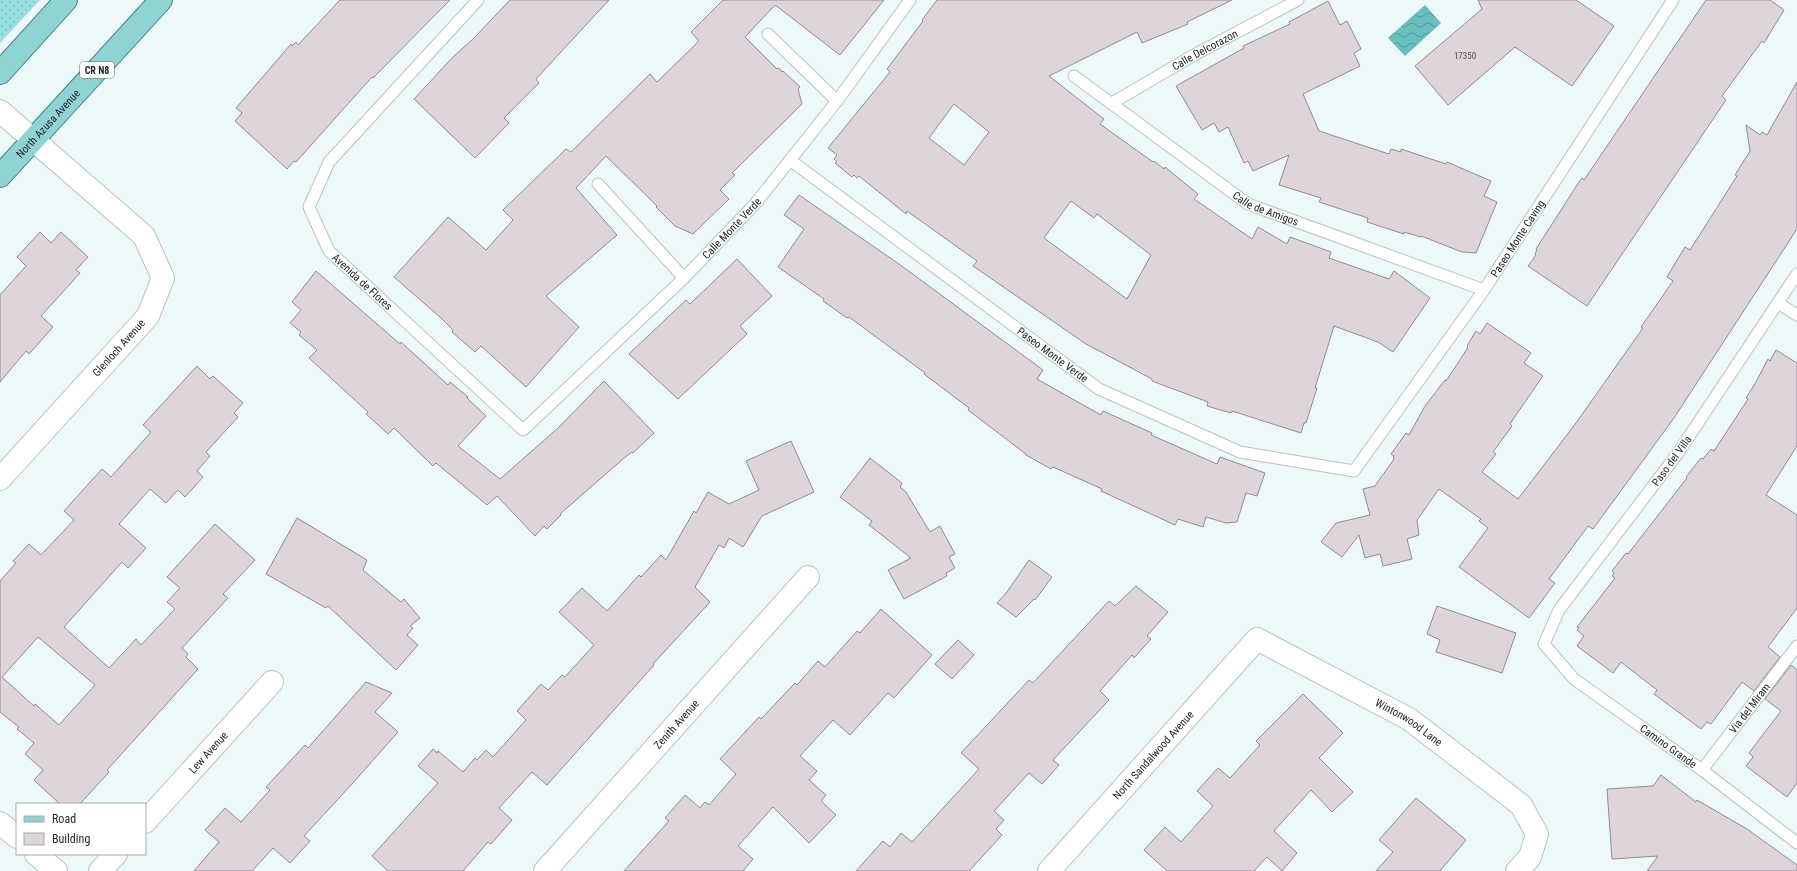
<svg xmlns="http://www.w3.org/2000/svg" width="1797" height="871" viewBox="0 0 1797 871" font-family="'Roboto Condensed',sans-serif">
  <defs>
    <pattern id="grass-dots" width="8" height="8" patternUnits="userSpaceOnUse"><rect width="8" height="8" fill="#98e0e0"/><path d="M2 2h.1M6 6h.1" fill="none" stroke="#83c0c0" stroke-width="1.8" stroke-linecap="round"/></pattern>
    <pattern id="water-waves" width="16" height="10" patternUnits="userSpaceOnUse"><rect width="16" height="10" fill="#67bfc0"/><path d="M0 5q4-4 8 0t8 0" fill="none" stroke="#549b9c"/></pattern>
  </defs>
  <rect width="100%" height="100%" fill="#edf8f8"/>
  <polygon fill="url(#grass-dots)" points="0,0 40,0 0,43"/>
  <polygon fill="url(#water-waves)" points="1425,5 1441,23 1405,56 1388,38"/>
  <g fill="#ded5db" stroke="#938b91" fill-rule="evenodd">
    <polygon points="340,0 450,0 373,78 372,77 296,162 294,161 287,169 235,121 242,113 236,108 291,44 292,46 296,42 298,45"/>
    <polygon points="510,0 609,0 536,79 539,83 504,118 509,123 475,158 414,99 453,57 473,39"/>
    <polygon points="723,0 884,0 840,55 775,5 745,37 777,69 779,68 782,72 783,71 800,87 798,89 802,104 732,173 735,175 720,190 729,199 693,234 675,226 656,207 657,206 606,156 576,188 617,235 546,296 579,327 526,387 481,346 475,352 452,332 453,330 441,318 394,277 448,217 486,250 513,220 503,210 566,149 571,152 650,74 657,82 699,41 691,32"/>
    <path d="M937,0H1232L1187,22L1188,24L1142,43L1137,32L1049,76L1104,119L1100,124L1153,162L1154,161L1164,169L1165,167L1198,194L1194,199L1252,239L1258,227L1287,244L1290,237L1331,252L1329,258L1389,279L1394,271L1430,298L1393,352L1378,342L1334,326L1315,388H1317L1306,423H1304L1301,433L1232,411L1231,413L1207,406L1208,402L1152,381V379L1086,344L973,266L977,261L907,211L906,214L859,176L857,178L854,175L852,177L835,163L837,162L834,159L837,155L828,148L890,72L887,69L923,21L922,20ZM954,104L989,132L964,165L929,138ZM1071,201L1094,218L1097,214L1151,255L1127,299L1044,238Z"/>
    <polygon points="1478,0 1576,0 1614,26 1572,86 1515,47 1448,105 1415,66 1482,9"/>
    <polygon points="1706,0 1770,0 1784,10 1764,43 1762,41 1722,96 1726,100 1587,306 1528,266 1536,255 1535,254 1537,250 1536,249 1579,182 1582,178 1584,180"/>
    <polygon points="1328,1 1340,25 1347,21 1361,49 1354,53 1360,66 1303,94 1319,131 1389,154 1391,149 1401,152 1401,149 1446,164 1447,162 1491,181 1484,196 1497,202 1476,253 1462,252 1421,236 1421,237 1404,232 1404,234 1367,222 1368,218 1319,202 1321,198 1279,185 1289,155 1253,171 1248,161 1244,163 1228,127 1219,132 1214,123 1202,130 1176,86 1244,48 1243,46 1290,24 1289,22"/>
    <polygon points="1797,82 1797,229 1674,418 1593,529 1588,526 1549,579 1555,583 1529,618 1459,567 1488,528 1479,521 1481,519 1439,489 1417,520 1419,535 1407,539 1412,559 1383,566 1380,554 1365,558 1359,535 1342,557 1321,542 1336,523 1370,515 1363,489 1375,486 1394,459 1393,458 1394,456 1391,454 1406,433 1409,435 1425,406 1445,380 1446,381 1467,349 1468,344 1476,331 1480,334 1487,323 1531,353 1524,363 1543,376 1516,415 1510,424 1512,426 1493,452 1496,454 1482,472 1518,499 1576,423 1643,328 1641,327 1673,281 1667,277 1685,247 1690,250 1737,176 1735,175 1750,151 1746,125 1760,135 1762,132 1767,135"/>
    <polygon points="799,195 899,264 1043,370 1037,379 1101,415 1103,411 1152,433 1151,435 1217,464 1220,457 1265,473 1257,496 1246,493 1237,522 1226,523 1206,517 1203,527 1178,519 1175,525 1101,491 1102,489 1053,467 1051,469 1026,455 1026,454 968,410 969,408 924,374 925,373 849,317 847,318 823,301 824,299 778,267 804,229 784,215"/>
    <polygon points="40,232 51,243 61,232 88,257 76,270 80,273 41,316 53,327 29,354 26,351 0,382 0,295 26,266 17,257"/>
    <polygon points="737,259 772,296 740,326 747,334 678,399 629,354 686,300 690,304"/>
    <polygon points="316,271 400,344 401,342 448,385 450,382 468,397 467,398 486,416 458,446 500,479 558,428 604,381 654,433 633,453 632,452 623,459 560,514 561,515 547,529 544,526 535,536 497,496 487,505 436,463 433,466 394,428 388,434 366,414 368,412 309,358 317,350 299,335 301,332 290,323 301,310 292,302"/>
    <polygon points="1776,350 1797,363 1797,446 1766,495 1797,515 1797,608 1768,647 1780,657 1754,691 1742,682 1711,724 1707,722 1701,729 1654,694 1657,690 1621,662 1613,673 1577,646 1584,636 1577,630 1579,628 1577,627 1615,578 1612,576 1614,573 1612,571 1626,553 1628,554 1687,478 1686,477 1701,458 1703,459 1711,449 1714,451 1748,399 1746,398 1756,382 1768,359 1770,361"/>
    <path d="M197,366L210,379L213,376L243,403L234,413L238,417L206,452L210,456L197,471L203,477L185,497L178,490L166,503L150,489L119,524L146,548L128,568L122,562L64,627L109,668L136,639L141,645L175,609L167,602L180,588L167,577L215,524L255,560L223,594L228,598L182,648L188,654L186,657L198,669L107,770L109,772L80,804H60L34,780L43,770L25,754L34,743L17,729L19,727L0,712V581L16,563L13,561L29,544L41,555L74,520L64,511L102,469L111,477L151,432L143,425ZM38,637L95,685L59,725L35,704L34,706L2,677Z"/>
    <polygon points="791,441 814,492 762,516 743,547 729,538 724,548 719,545 695,587 710,602 653,664 654,665 547,785 532,772 499,808 512,820 491,844 488,842 463,871 388,871 372,856 438,783 418,766 433,749 437,753 438,751 463,772 475,758 477,760 486,750 493,757 526,720 517,711 541,684 548,690 562,675 565,677 594,645 559,612 582,588 607,611 639,575 641,577 661,555 666,560 694,511 696,513 708,492 729,504 759,490 746,461"/>
    <polygon points="870,458 902,483 900,487 906,492 930,532 940,526 955,554 949,557 955,568 946,573 947,576 904,599 888,570 911,558 869,525 872,521 840,497"/>
    <polygon points="297,518 367,560 363,570 401,602 404,599 420,618 410,626 413,628 407,635 418,645 396,670 328,606 326,608 266,574"/>
    <polygon points="1029,560 1052,577 1035,600 1034,599 1016,617 997,603 1007,592"/>
    <polygon points="1136,586 1168,612 1147,636 1151,639 1134,658 1132,655 1100,691 1109,700 1053,760 1059,765 1042,784 1029,773 994,811 1004,820 996,829 1002,835 969,871 856,871 883,841 890,847 901,833 912,842 979,769 961,753 1029,680 1033,683 1109,601 1115,606"/>
    <polygon points="1437,606 1516,633 1502,673 1436,652 1440,640 1427,634"/>
    <polygon points="881,609 932,655 894,698 888,693 850,735 833,720 800,756 817,771 809,780 826,795 821,801 836,815 809,843 773,807 738,846 753,859 743,871 624,871 669,821 665,818 685,795 700,808 705,802 709,805 736,774 720,759 759,717 761,719 795,683 797,685 818,661 825,667 857,631 860,633"/>
    <polygon points="958,640 974,655 952,679 935,664"/>
    <polygon points="1791,665 1797,670 1797,783 1787,797 1746,766 1753,757 1749,753 1781,711 1765,699"/>
    <polygon points="366,682 392,693 375,712 398,732 352,784 304,836 310,841 290,863 273,848 252,871 194,871 219,842 205,830 225,808 241,822 270,790 266,787 305,745 308,748"/>
    <polygon points="1303,694 1343,733 1319,758 1353,792 1332,812 1311,790 1274,831 1297,853 1282,871 1267,857 1254,871 1167,871 1144,850 1165,827 1181,842 1213,806 1197,791 1218,768 1230,778 1260,745 1256,741"/>
    <polygon points="1661,775 1696,802 1697,800 1747,829 1797,865 1797,871 1647,871 1658,856 1612,859 1607,789 1653,786"/>
    <polygon points="1416,798 1466,840 1440,871 1376,871 1393,852 1379,840"/>
  </g>
  <g fill="none" stroke-linecap="round" stroke-linejoin="round">
    <g stroke="#b8c3c3" stroke-width="13">
      <g id="service">
        <path id="s1" d="M478,0L329,162L309,207L329,251L523,430L684,278L755,204L837,101L910,0"/>
        <polyline points="768,34 837,101"/>
        <path id="s2" d="M1074,76L1248,204L1484,290"/>
        <path id="s3" d="M1112,103L1194,55L1298,0"/>
        <path id="s4" d="M790,160L1099,389L1240,452L1354,471L1484,290L1673,0"/>
        <polyline points="598,184 684,278"/>
        <path id="s5" d="M1797,274L1678,453L1559,610L1544,644L1574,679L1702,770L1797,843"/>
        <polyline points="1778,303 1797,315"/>
        <path id="s6" d="M1702,770L1797,646"/>
      </g>
    </g>
    <g stroke="#b8c3c3" stroke-width="24">
      <g id="minor">
        <polyline points="0,111 144,236 163,278 148,316 0,479"/>
        <path id="s7" d="M145,822L272,682"/>
        <polyline points="0,823 17,837"/>
        <polyline points="36,854 56,871"/>
        <polyline points="100,871 116,854"/>
        <path id="s8" d="M545,871L808,577"/>
        <path id="s9" d="M1049,871L1257,639L1409,719L1521,805L1537,834L1530,857L1517,871"/>
      </g>
    </g>
    <g stroke="#3a8384" stroke-width="24">
      <g id="primary">
        <polyline points="0,73 66,0"/>
        <path id="s10" d="M0,176L161,0"/>
      </g>
    </g>
    <use href="#service" stroke="#fff" stroke-width="11"/>
    <use href="#minor" stroke="#fff" stroke-width="22"/>
    <use href="#primary" stroke="#90d3d3" stroke-width="22"/>
  </g>
  <g text-anchor="middle" dominant-baseline="central" stroke-width="3" stroke-linejoin="round" paint-order="stroke">
    <g font-size="9" fill="#525254">
      <text x="1465" y="56">17350</text>
    </g>
    <rect fill="#fff" stroke="#656868" stroke-width="1" x="80" y="62" width="34" height="16" rx="3"/>
    <g font-size="10" font-weight="bold" fill="#232727">
      <text x="97" y="70">CR N8</text>
    </g>
    <g font-size="11" fill="#232727" stroke="#fff">
      <text stroke="none"><textPath href="#s3" startOffset="107">Calle Delcorazon</textPath></text>
      <text stroke="none"><textPath href="#s10" startOffset="71">North Azusa Avenue</textPath></text>
      <text stroke="none"><textPath href="#s2" startOffset="234">Calle de Amigos</textPath></text>
      <text stroke="none"><textPath href="#s1" startOffset="872">Calle Monte Verde</textPath></text>
      <text stroke="none"><textPath href="#s4" startOffset="939">Paseo Monte Caving</textPath></text>
      <text stroke="none"><textPath href="#s1" startOffset="363">Avenida de Flores</textPath></text>
      <text transform="translate(119 348) rotate(-48)">Glenloch Avenue</text>
      <text stroke="none"><textPath href="#s4" startOffset="327">Paseo Monte Verde</textPath></text>
      <text transform="translate(1672 461) rotate(-54)">Paso del Villa</text>
      <text stroke="none"><textPath href="#s6" startOffset="78">Via del Miram</textPath></text>
      <text stroke="none"><textPath href="#s9" startOffset="485">Wintonwood Lane</textPath></text>
      <text stroke="none"><textPath href="#s8" startOffset="197">Zenith Avenue</textPath></text>
      <text stroke="none"><textPath href="#s5" startOffset="611">Camino Grande</textPath></text>
      <text stroke="none"><textPath href="#s7" startOffset="94">Lew Avenue</textPath></text>
      <text stroke="none"><textPath href="#s9" startOffset="156">North Sandalwood Avenue</textPath></text>
    </g>
  </g>
  <rect x="16" y="803" width="130" height="52" fill="#ffffff" stroke="#a7a9a9"/>
  <rect x="24" y="816" width="20" height="6" fill="#90d3d3" stroke="#a7a9a9"/>
  <text x="52" y="823" font-size="12" fill="#232727">Road</text>
  <rect x="24" y="833" width="20" height="12" fill="#ded5db" stroke="#a7a9a9"/>
  <text x="52" y="843" font-size="12" fill="#232727">Building</text>
</svg>
